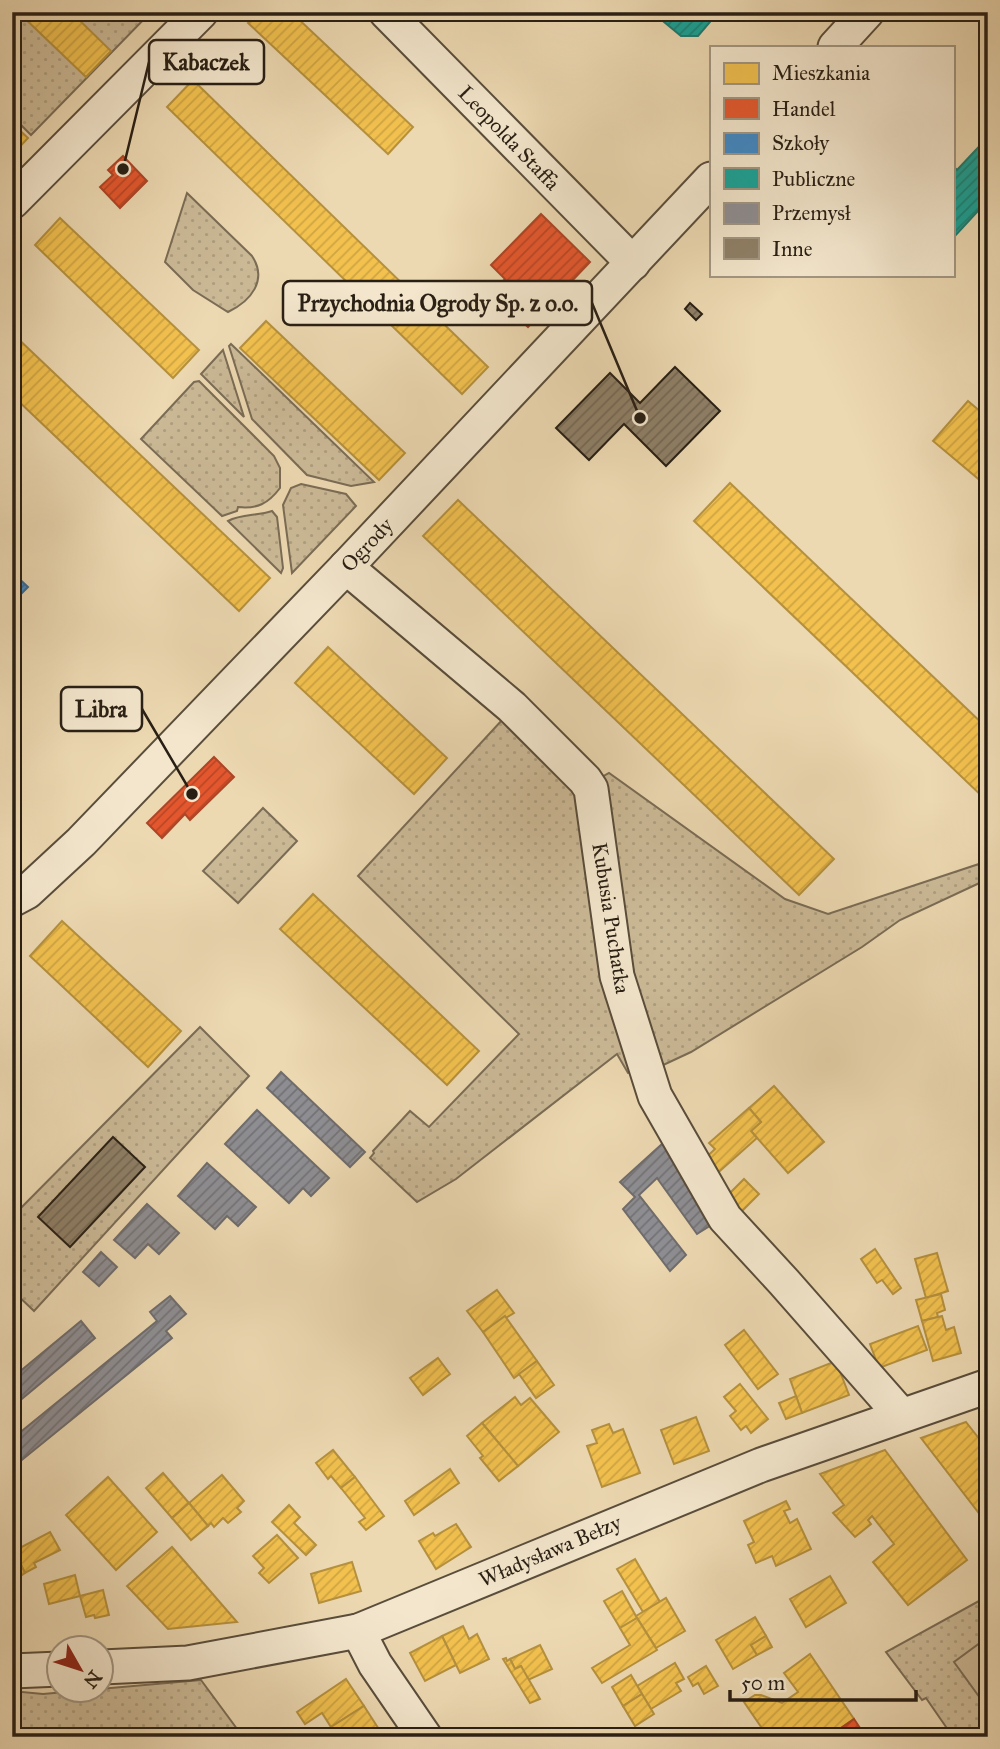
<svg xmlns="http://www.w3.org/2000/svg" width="1000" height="1749" viewBox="0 0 1000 1749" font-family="'IM FELL Great Primer',serif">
  <defs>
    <pattern id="grass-dots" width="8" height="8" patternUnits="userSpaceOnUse" patternTransform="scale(1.75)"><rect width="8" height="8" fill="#cbb996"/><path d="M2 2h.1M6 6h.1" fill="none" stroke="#ae9f80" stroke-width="1.8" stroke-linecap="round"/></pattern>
    <pattern id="homes-hatch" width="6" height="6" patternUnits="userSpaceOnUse" patternTransform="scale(1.75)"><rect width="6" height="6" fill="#f2c14e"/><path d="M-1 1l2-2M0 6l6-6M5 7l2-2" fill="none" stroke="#d0a543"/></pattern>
    <pattern id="shops-hatch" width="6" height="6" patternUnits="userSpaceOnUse" patternTransform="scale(1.75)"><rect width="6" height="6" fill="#e4572e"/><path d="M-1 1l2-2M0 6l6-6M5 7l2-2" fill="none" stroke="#b94726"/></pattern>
    <pattern id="schools-hatch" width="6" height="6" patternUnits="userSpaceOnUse" patternTransform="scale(1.75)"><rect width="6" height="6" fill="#3f88c5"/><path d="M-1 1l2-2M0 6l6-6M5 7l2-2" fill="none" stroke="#356f9f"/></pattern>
    <pattern id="public-hatch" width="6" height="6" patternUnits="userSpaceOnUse" patternTransform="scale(1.75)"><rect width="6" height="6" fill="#17a398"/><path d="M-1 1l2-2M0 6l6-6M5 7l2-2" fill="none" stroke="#15847b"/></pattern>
    <pattern id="industry-hatch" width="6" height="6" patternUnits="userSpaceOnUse" patternTransform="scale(1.75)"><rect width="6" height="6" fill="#8d8d92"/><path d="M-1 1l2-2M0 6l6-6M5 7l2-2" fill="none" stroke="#737376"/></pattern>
    <pattern id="building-hatch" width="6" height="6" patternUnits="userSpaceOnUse" patternTransform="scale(1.75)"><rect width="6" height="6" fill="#8e7f66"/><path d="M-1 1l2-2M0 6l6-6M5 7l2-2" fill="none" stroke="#746753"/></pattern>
  </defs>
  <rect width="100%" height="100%" fill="#ecd8b1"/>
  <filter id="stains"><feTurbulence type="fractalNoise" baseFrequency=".00286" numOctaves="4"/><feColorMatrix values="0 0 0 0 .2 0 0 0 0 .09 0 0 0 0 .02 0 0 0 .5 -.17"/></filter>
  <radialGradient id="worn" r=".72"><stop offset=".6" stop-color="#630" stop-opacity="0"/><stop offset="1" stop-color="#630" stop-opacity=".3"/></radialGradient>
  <g fill="url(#grass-dots)" stroke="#7a6c55" stroke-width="2">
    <polygon points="12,12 151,12 31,135 12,116"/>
    <path d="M187,193L252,256C268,280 251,301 228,312L193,290L165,262Z"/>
    <polygon points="231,344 374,482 351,486 307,475 252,419 229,346"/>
    <polygon points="223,350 244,417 201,374"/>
    <path d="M199,381L274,456L280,468V488C268,504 257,509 238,507L237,511L222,516L141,439L194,382Z"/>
    <polygon points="301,484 346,494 356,506 292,573 283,505 291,488"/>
    <path d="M272,511L277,517L283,568L281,573L228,521C241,514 257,516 272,511Z"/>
    <polygon points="503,719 577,791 609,773 785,899 828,914 988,861 988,879 900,920 862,947 691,1052 659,1067 628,1073 617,1054 456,1179 417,1202 370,1158 374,1153 373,1151 410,1111 429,1127 519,1034 358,876"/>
    <polygon points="263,808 297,841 238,903 203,871"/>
    <polygon points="200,1027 249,1076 34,1311 12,1290 12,1217"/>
    <polygon points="988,1596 988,1737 953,1737 926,1698 922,1700 886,1652"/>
    <polygon points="201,1680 243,1737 12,1737 12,1691 43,1694"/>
  </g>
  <polygon fill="#cbb996" stroke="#7a6c55" stroke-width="2" points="988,1637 988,1709 954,1662"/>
  <g fill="url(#homes-hatch)" stroke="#b5903d" stroke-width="2">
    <polygon points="18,12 71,12 111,51 86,77"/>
    <polygon points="258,12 291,12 413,127 388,154 248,23"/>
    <polygon points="193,80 488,367 462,394 167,107"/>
    <polygon points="12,123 28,138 12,155"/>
    <polygon points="60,218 199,350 173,378 35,245"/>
    <polygon points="266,321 405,453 379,480 240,348"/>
    <polygon points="12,333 270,578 239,611 12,395"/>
    <polygon points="968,401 988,418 988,487 933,441"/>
    <polygon points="730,483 988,729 988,802 694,521"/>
    <polygon points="458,500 834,859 799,895 423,536"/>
    <polygon points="328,647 447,758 414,794 295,683"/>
    <polygon points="313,894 479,1051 447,1085 280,929"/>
    <polygon points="62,921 181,1031 148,1067 30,956"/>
    <polygon points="774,1086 824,1142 788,1173 751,1131 761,1122 749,1108"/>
    <polygon points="749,1108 761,1122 751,1131 757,1138 713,1177 700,1163 715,1149 709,1143"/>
    <polygon points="744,1179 759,1194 738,1215 727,1196"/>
    <polygon points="875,1249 901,1288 893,1294 882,1280 877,1283 861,1259"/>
    <polygon points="937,1253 948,1291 926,1298 915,1259"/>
    <polygon points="497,1290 514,1313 483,1332 467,1311"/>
    <polygon points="941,1294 945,1310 937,1313 938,1317 922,1321 916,1300"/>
    <polygon points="505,1316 537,1361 514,1378 483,1332"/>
    <polygon points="942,1316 946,1330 954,1327 961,1353 933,1361 922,1321"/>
    <polygon points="918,1326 927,1350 879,1368 870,1344"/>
    <polygon points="744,1330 778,1374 758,1389 725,1345"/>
    <polygon points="438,1358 450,1374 423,1395 410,1378"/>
    <polygon points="537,1361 554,1385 536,1398 519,1374"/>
    <polygon points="836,1361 849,1395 802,1413 790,1379"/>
    <polygon points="740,1384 768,1419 751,1433 746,1426 741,1430 730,1416 736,1411 724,1397"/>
    <polygon points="796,1396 802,1413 786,1419 779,1403"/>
    <polygon points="515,1397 521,1405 530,1398 559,1432 518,1466 482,1423"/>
    <polygon points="696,1417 709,1451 674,1464 661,1430"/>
    <polygon points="966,1422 988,1450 988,1525 921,1438"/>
    <polygon points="482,1423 518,1466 499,1481 480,1458 483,1456 467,1436"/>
    <polygon points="609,1424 613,1433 623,1429 640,1473 602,1487 587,1446 597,1443 592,1430"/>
    <polygon points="333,1450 355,1477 341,1488 331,1476 328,1479 316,1463"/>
    <polygon points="885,1450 967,1560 908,1605 873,1562 894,1544 872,1516 868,1520 871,1524 855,1537 833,1513 844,1505 820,1474"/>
    <polygon points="450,1469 459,1483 414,1515 405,1501"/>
    <polygon points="163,1473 189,1503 172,1518 146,1488"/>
    <polygon points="222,1475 244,1501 237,1508 241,1512 228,1523 223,1518 214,1527 211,1523 208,1526 189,1503"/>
    <polygon points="108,1477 157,1532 116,1570 66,1515"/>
    <polygon points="355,1477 384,1516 366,1530 359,1522 365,1518 341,1488"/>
    <polygon points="786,1501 790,1509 784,1511 790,1523 797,1519 811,1549 776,1566 772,1556 756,1563 748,1545 754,1542 744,1521"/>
    <polygon points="189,1503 208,1526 191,1540 172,1518"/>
    <polygon points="289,1505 300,1517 294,1523 316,1545 306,1555 272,1522"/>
    <polygon points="456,1524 471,1547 436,1569 419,1541 433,1533 435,1536"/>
    <polygon points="50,1532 60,1550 34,1563 36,1567 25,1573 14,1551"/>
    <polygon points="277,1535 298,1558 269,1583 259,1573 264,1568 253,1556"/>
    <polygon points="172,1547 237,1622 168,1629 127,1586"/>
    <polygon points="14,1551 25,1573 12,1582 12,1552"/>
    <polygon points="635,1559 660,1602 643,1612 617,1569"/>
    <polygon points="352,1562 361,1591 319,1603 311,1574"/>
    <polygon points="75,1575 80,1596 49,1604 44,1584"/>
    <polygon points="830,1576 846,1603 806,1627 790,1599"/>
    <polygon points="103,1590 109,1615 95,1618 94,1615 86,1617 80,1596"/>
    <polygon points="622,1591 637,1618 620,1628 604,1601"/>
    <polygon points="666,1598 685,1631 656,1648 636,1616"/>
    <polygon points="755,1617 766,1636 751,1645 757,1655 733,1669 716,1640"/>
    <polygon points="637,1618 657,1650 602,1683 592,1668 630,1645 620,1628"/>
    <polygon points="463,1626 469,1639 477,1634 489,1659 460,1673 442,1636"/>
    <polygon points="442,1636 456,1665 425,1681 410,1653"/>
    <polygon points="766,1636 772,1647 757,1655 751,1645"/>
    <polygon points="540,1645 552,1669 528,1680 521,1666 515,1669 510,1659"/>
    <polygon points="810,1654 854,1719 828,1737 768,1737 744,1702 755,1695 761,1695 782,1703 798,1692 784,1673"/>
    <polygon points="506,1658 507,1661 510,1659 515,1669 521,1666 540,1699 530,1703 503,1659"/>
    <polygon points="675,1663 684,1679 676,1683 681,1691 651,1709 637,1686"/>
    <polygon points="706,1666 718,1686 704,1694 698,1683 693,1686 688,1677"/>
    <polygon points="631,1675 642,1694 623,1706 612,1687"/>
    <polygon points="346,1679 364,1706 331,1727 322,1713 305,1724 297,1712"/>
    <polygon points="642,1694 654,1714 635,1726 623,1706"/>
    <polygon points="364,1706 382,1734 378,1737 338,1737 331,1727"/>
  </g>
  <g fill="url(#shops-hatch)" stroke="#ac4626" stroke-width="2">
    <polygon points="123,156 147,181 120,208 100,187 113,175 108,170"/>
    <polygon points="541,214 590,262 528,327 492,292 505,279 491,265"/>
    <polygon points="214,757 234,777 190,820 185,814 162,838 147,823"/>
    <polygon points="854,1719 866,1737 828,1737"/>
  </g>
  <polygon fill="url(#schools-hatch)" stroke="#386890" stroke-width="2" points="12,572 28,587 12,603"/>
  <g fill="url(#public-hatch)" stroke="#1c7b70" stroke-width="2">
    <polygon points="652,12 710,12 710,22 698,36 681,36"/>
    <polygon points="988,137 988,183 986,181 980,187 988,195 988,200 955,236 953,233 953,166 957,170"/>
  </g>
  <g fill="url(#industry-hatch)" stroke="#6f6c6c" stroke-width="2">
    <polygon points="281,1072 365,1152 350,1167 267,1088"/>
    <polygon points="257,1110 329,1178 311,1196 303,1188 289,1203 225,1144"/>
    <polygon points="663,1143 713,1224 697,1234 657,1178 639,1195 686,1255 670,1271 623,1209 635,1197 620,1182"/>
    <polygon points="207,1163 256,1207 238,1226 227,1216 215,1229 178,1196"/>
    <polygon points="147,1204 179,1233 159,1254 148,1244 135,1258 114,1240"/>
    <polygon points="101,1252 117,1267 99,1286 83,1272"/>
    <polygon points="170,1296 186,1314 166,1331 172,1338 12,1468 12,1439 157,1321 150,1312"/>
    <polygon points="81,1321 95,1338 12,1407 12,1378"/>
  </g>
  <g fill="url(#building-hatch)" stroke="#281f14" stroke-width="2">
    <polygon points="690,303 702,314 696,320 685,309"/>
    <polygon points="675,367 720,411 666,466 624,424 589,460 556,428 610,373 640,403"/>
    <polygon points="113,1137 145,1167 70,1247 38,1217"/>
  </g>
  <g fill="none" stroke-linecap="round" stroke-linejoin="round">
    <g stroke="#594d3b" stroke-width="37">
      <g id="minor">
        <polyline points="386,12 633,263"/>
        <polyline points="835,47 867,12"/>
        <polyline points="12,202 201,12"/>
        <polyline points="346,567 512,707 585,780 591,789 617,976 655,1096 725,1218 784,1282 901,1415"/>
        <polyline points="12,900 27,892 81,842 346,567 711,179"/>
        <polyline points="358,1631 375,1664 425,1737"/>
        <polyline points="102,1667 188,1663 358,1631 761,1465 988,1386"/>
        <polyline points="12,1671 60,1669"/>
      </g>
    </g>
    <use href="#minor" stroke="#f3e6cc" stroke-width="33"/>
  </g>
  <g text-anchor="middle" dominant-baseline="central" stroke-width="7" stroke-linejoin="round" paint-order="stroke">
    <g font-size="21" fill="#281f14" stroke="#f3e6cc">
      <text transform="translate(509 138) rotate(46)">Leopolda Staffa</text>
      <text transform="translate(367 545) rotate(-47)">Ogrody</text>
      <text transform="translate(611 918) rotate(81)">Kubusia Puchatka</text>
      <text transform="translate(550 1551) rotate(-23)">Władysława Bełzy</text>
    </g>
  </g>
  <path fill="none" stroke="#281f14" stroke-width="2.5" d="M123 169L149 62M640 418L592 303M192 794L142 709"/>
  <g fill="#281f14" stroke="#f3e6cc" stroke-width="2.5">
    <circle cx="123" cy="169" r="7"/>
    <circle cx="640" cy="418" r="7"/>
    <circle cx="192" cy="794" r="7"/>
  </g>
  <g fill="#f3e6cc" stroke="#281f14" stroke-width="2.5">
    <rect x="149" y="40" width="115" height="44" rx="7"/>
    <rect x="283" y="281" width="309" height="44" rx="7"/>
    <rect x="61" y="687" width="81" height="44" rx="7"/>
  </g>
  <g font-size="23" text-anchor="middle" font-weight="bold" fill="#281f14">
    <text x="206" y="70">Kabaczek</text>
    <text x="438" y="311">Przychodnia Ogrody Sp. z o.o.</text>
    <text x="101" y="717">Libra</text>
  </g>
  <rect width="1000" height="1749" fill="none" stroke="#ecd8b1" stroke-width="42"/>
  <rect x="14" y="14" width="972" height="1721" fill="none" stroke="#281f14" stroke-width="3.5"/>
  <rect x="21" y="21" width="958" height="1707" fill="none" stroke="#281f14" stroke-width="2"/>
  <rect x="710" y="46" width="245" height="231" fill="#f3e6cc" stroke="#a29682" stroke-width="2"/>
  <rect x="724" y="63" width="35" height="21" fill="#f2c14e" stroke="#a29682" stroke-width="2"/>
  <text x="772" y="80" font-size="21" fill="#281f14">Mieszkania</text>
  <rect x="724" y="98" width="35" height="21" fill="#e4572e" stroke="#a29682" stroke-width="2"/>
  <text x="772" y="116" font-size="21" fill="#281f14">Handel</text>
  <rect x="724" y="133" width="35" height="21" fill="#3f88c5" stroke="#a29682" stroke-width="2"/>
  <text x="772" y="150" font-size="21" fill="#281f14">Szkoły</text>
  <rect x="724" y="168" width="35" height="21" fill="#17a398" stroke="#a29682" stroke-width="2"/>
  <text x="772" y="186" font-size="21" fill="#281f14">Publiczne</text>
  <rect x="724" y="203" width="35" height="21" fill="#8d8d92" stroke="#a29682" stroke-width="2"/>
  <text x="772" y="220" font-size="21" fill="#281f14">Przemysł</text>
  <rect x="724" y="238" width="35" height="21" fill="#8e7f66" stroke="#a29682" stroke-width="2"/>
  <text x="772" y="256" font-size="21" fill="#281f14">Inne</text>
  <g transform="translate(80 1669) rotate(129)"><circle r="33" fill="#f3e6cc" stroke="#a29682" stroke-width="2"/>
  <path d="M0-5L12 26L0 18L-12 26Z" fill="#8f2418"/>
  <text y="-10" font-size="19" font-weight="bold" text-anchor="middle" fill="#281f14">N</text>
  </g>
  <path d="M730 1690v10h186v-10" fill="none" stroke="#281f14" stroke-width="3.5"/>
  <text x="741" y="1690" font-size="21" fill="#281f14" stroke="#f3e6cc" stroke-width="5" paint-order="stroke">50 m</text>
  <rect width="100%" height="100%" filter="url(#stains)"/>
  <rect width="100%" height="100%" fill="url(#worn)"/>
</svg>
